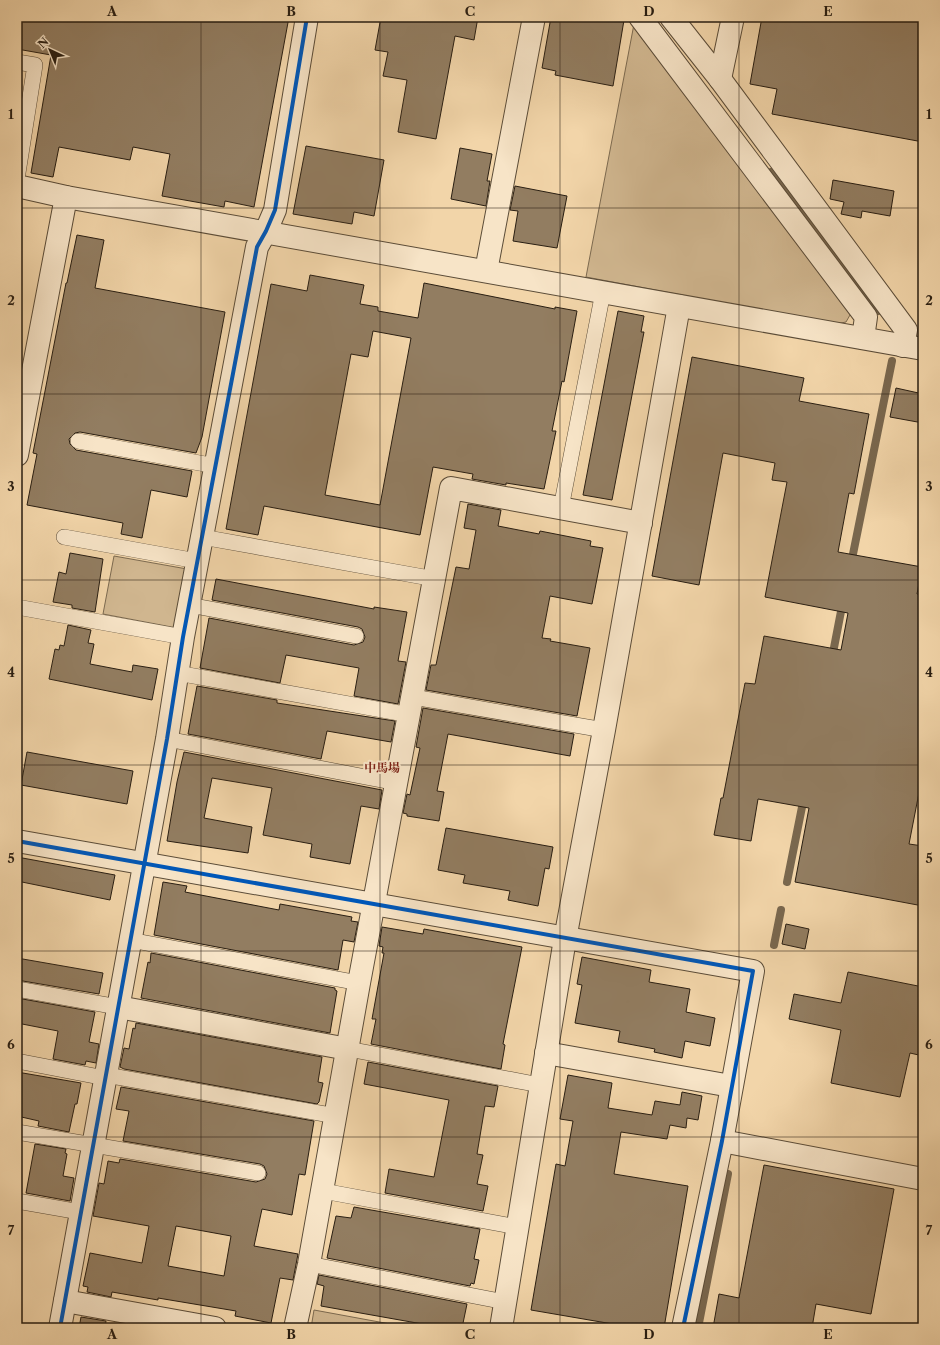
<svg xmlns="http://www.w3.org/2000/svg" width="940" height="1345" viewBox="0 0 940 1345" font-family="'Libre Caslon Text','Noto Serif JP',serif">
  <rect width="100%" height="100%" fill="#f2d5a9"/>
  <filter id="stains"><feTurbulence type="fractalNoise" baseFrequency=".005" numOctaves="4"/><feColorMatrix values="0 0 0 0 .2 0 0 0 0 .09 0 0 0 0 .02 0 0 0 .5 -.17"/></filter>
  <radialGradient id="worn" r=".72"><stop offset=".6" stop-color="#630" stop-opacity="0"/><stop offset="1" stop-color="#630" stop-opacity=".3"/></radialGradient>
  <g fill="#d0b68f" stroke="#7c6a50">
    <polygon points="634,24 850,304 850,315 846,322 836,324 586,277"/>
    <polygon points="114,556 187,569 177,628 103,614"/>
    <polygon points="314,1310 412,1328 311,1328"/>
  </g>
  <g fill="none" stroke-linecap="round" stroke-linejoin="round">
    <g stroke="#79674e" stroke-width="8">
      <polyline points="771,172 878,311"/>
      <polyline points="851,564 892,361"/>
      <polyline points="832,658 843,601"/>
      <polyline points="787,882 804,797"/>
      <polyline points="774,945 781,910"/>
      <polyline points="698,1328 728,1174"/>
    </g>
  </g>
  <g fill="#927d61" stroke="#291e12" fill-rule="evenodd">
    <polygon points="17,17 289,17 254,207 225,201 224,207 162,196 170,154 133,147 130,160 59,147 53,177 31,173 51,55 17,49"/>
    <polygon points="381,17 478,17 474,40 455,36 436,139 398,132 407,80 383,76 388,52 375,50"/>
    <polygon points="551,17 611,17 624,20 613,86 555,75 556,71 542,68"/>
    <polygon points="762,17 923,17 923,142 772,114 777,89 750,84"/>
    <polygon points="306,146 384,160 374,216 354,212 352,224 293,214"/>
    <polygon points="460,148 492,154 487,181 490,181 486,206 451,199"/>
    <polygon points="833,180 894,191 890,216 862,211 861,218 841,214 844,202 830,199"/>
    <polygon points="515,186 567,196 557,248 513,241 518,211 510,210"/>
    <polygon points="77,235 104,240 95,288 225,312 202,437 196,453 80,432 75,433 69,439 70,444 76,450 192,471 187,497 151,490 142,538 121,534 123,523 27,505 37,454 33,453 66,283 67,283"/>
    <path d="M310,275L364,285L360,304L378,307V311L418,318L424,283L555,309V307L577,311L564,382L562,381L552,431H556L544,489L506,483V485L472,479L473,474L433,467L420,535L264,506L258,535L226,529L271,284L307,291ZM373,331L411,338L380,505L325,495L351,354L368,357Z"/>
    <polygon points="618,311 644,316 641,332 644,332 612,500 583,495"/>
    <polygon points="692,357 804,378 799,401 869,414 854,494 849,493 838,552 922,567 917,594 923,595 923,772 909,844 923,846 923,906 795,882 809,808 758,799 751,841 714,835 721,798 723,798 745,683 755,684 764,636 841,650 848,613 765,597 787,482 772,480 775,463 723,453 699,585 652,576"/>
    <polygon points="896,388 923,394 923,423 890,417"/>
    <polygon points="468,504 501,510 498,526 539,534 540,531 591,541 590,546 603,548 592,604 550,596 542,638 551,639 550,641 590,648 577,716 426,690 431,665 436,665 456,567 469,569 476,530 464,528"/>
    <polygon points="70,553 103,559 95,612 72,608 72,605 53,602 59,572 66,574"/>
    <polygon points="216,579 374,609 374,607 407,612 398,661 406,662 398,704 354,696 359,668 286,655 280,683 200,668 209,618 354,645 363,642 365,637 362,629 358,627 212,600"/>
    <polygon points="68,625 91,630 88,643 94,644 90,664 132,672 133,665 158,669 152,700 49,679 55,649 59,650 60,645 64,646"/>
    <polygon points="197,686 277,700 277,703 395,721 391,742 327,731 321,759 188,734"/>
    <polygon points="423,708 574,734 570,756 448,734 437,791 444,792 439,821 407,816 407,814 403,813 407,794 410,795 420,748 416,747"/>
    <polygon points="27,752 133,771 127,804 21,785"/>
    <polygon points="184,752 382,790 379,809 361,806 350,864 310,857 312,844 263,835 272,788 212,778 204,818 252,827 248,853 167,841 177,782"/>
    <polygon points="446,828 553,847 549,869 545,868 538,906 508,900 510,891 463,883 465,875 438,870"/>
    <polygon points="17,857 115,875 110,900 17,881"/>
    <polygon points="163,882 187,886 185,892 279,910 280,904 352,917 351,921 358,922 354,942 343,940 338,970 154,935"/>
    <polygon points="786,924 809,929 805,949 782,944"/>
    <polygon points="382,927 423,934 424,929 522,947 503,1044 505,1045 501,1069 371,1044 376,1019 372,1019 384,953 382,953 383,947 379,946"/>
    <polygon points="151,953 335,988 335,990 337,991 330,1033 141,998 148,962 150,963"/>
    <polygon points="582,957 651,970 649,982 690,989 686,1012 715,1018 710,1046 685,1041 682,1058 654,1052 655,1049 618,1042 620,1031 575,1023 582,985 577,984"/>
    <polygon points="17,958 103,973 99,994 17,980"/>
    <polygon points="848,972 923,987 923,1056 910,1053 900,1097 831,1083 841,1030 789,1019 794,994 841,1003"/>
    <polygon points="17,998 95,1012 89,1042 99,1044 96,1063 86,1061 85,1065 53,1059 58,1031 17,1023"/>
    <polygon points="136,1023 322,1057 318,1082 323,1083 319,1102 317,1104 124,1069 120,1067 124,1048 129,1049 133,1028 135,1029"/>
    <polygon points="368,1062 498,1086 494,1107 485,1106 477,1154 483,1155 477,1184 488,1186 483,1211 385,1193 389,1169 434,1177 449,1100 364,1084"/>
    <polygon points="17,1072 81,1083 77,1104 75,1104 69,1132 38,1126 39,1121 17,1116"/>
    <polygon points="568,1075 612,1083 608,1108 652,1115 655,1101 680,1105 682,1092 702,1096 698,1120 687,1118 686,1128 670,1125 667,1139 621,1132 614,1174 688,1186 664,1328 636,1328 531,1310 556,1164 565,1166 573,1121 560,1119"/>
    <path d="M121,1087L314,1121L305,1175L299,1174L292,1215L262,1209L254,1246L298,1254L293,1280L280,1278L271,1323L235,1316L236,1311L158,1298V1300L112,1292L111,1297L87,1292L88,1287L83,1286L90,1253L142,1263L149,1226L93,1216L99,1183L104,1184L108,1161L119,1163L120,1159L256,1182L265,1179L267,1174L264,1166L260,1164L123,1141L129,1111L116,1109ZM176,1226L231,1236L224,1276L168,1266Z"/>
    <polygon points="35,1144 66,1149 65,1153 67,1154 63,1176 74,1178 70,1201 26,1193"/>
    <polygon points="764,1165 894,1189 871,1314 816,1304 812,1328 713,1328 719,1294 739,1298"/>
    <polygon points="354,1207 480,1229 474,1259 479,1260 474,1284 471,1283 470,1286 327,1258 336,1216 351,1218"/>
    <polygon points="319,1275 467,1304 462,1328 445,1328 321,1306 324,1286 317,1284"/>
    <polygon points="81,1317 106,1321 105,1328 79,1328"/>
  </g>
  <g fill="none" stroke-linecap="round" stroke-linejoin="round">
    <g stroke="#5b4c38" stroke-width="16">
      <g id="service">
        <polyline points="17,62 35,65 17,179"/>
        <polyline points="78,441 216,466"/>
        <polyline points="561,508 603,292"/>
        <polyline points="64,537 197,561"/>
        <polyline points="202,537 435,579"/>
        <polyline points="189,605 356,636"/>
        <polyline points="17,607 183,637"/>
        <polyline points="177,673 410,715"/>
        <polyline points="413,697 604,730"/>
        <polyline points="167,739 397,783"/>
        <polyline points="130,940 359,983"/>
        <polyline points="17,989 118,1007"/>
        <polyline points="348,1049 540,1085"/>
        <polyline points="17,1061 105,1078"/>
        <polyline points="106,1075 336,1116"/>
        <polyline points="17,1132 258,1173"/>
        <polyline points="323,1191 518,1227"/>
        <polyline points="17,1201 80,1212"/>
        <polyline points="309,1264 505,1302"/>
      </g>
    </g>
    <g stroke="#5b4c38" stroke-width="24">
      <g id="minor">
        <polyline points="640,17 866,317 863,338"/>
        <polyline points="671,17 720,79 906,330 903,346"/>
        <polyline points="720,79 733,17"/>
        <polyline points="17,186 66,197 923,349"/>
        <polyline points="486,271 534,17"/>
        <polyline points="17,455 66,197"/>
        <polyline points="17,841 753,971 722,1141 683,1328"/>
        <polyline points="118,1007 348,1049"/>
        <polyline points="546,1053 731,1086"/>
        <polyline points="722,1141 923,1179"/>
        <polyline points="65,1301 215,1328"/>
        <polyline points="60,1328 167,739 183,637 257,247 266,231 275,210 307,17"/>
        <polyline points="295,1328 309,1264 359,983 451,488 641,523"/>
        <polyline points="501,1328 565,939 604,730 679,306"/>
      </g>
    </g>
    <use href="#service" stroke="#f7e4c7" stroke-width="15"/>
    <use href="#minor" stroke="#f7e4c7" stroke-width="22"/>
    <g stroke="#f7e4c7" stroke-width="6">
      <g id="cycleway">
        <polyline points="17,841 753,971 722,1141 683,1328"/>
        <polyline points="60,1328 167,739 183,637 257,247 266,231 275,210 307,17"/>
      </g>
    </g>
    <use href="#cycleway" stroke="#0057b8" stroke-width="4"/>
  </g>
  <path fill="none" stroke="#291e12" stroke-width="1" stroke-opacity="0.55" d="M201,17V1328M380,17V1328M560,17V1328M739,17V1328M17,208H923M17,394H923M17,580H923M17,765H923M17,951H923M17,1137H923"/>
  <g text-anchor="middle" dominant-baseline="central" stroke-width="4" stroke-linejoin="round" paint-order="stroke">
    <g font-size="12" font-weight="bold" fill="#7a1f14" stroke="#f7e4c7">
      <text x="382" y="767">中馬場</text>
    </g>
  </g>
  <rect width="940" height="1345" fill="none" stroke="#f2d5a9" stroke-width="44"/>
  <g transform="translate(50 50) rotate(316)" stroke="#f7e4c7" stroke-width="3" paint-order="stroke">
  <path d="M0-3L7 15L0 10L-7 15Z" fill="#291e12"/>
  <text y="-6" font-size="11" font-weight="bold" text-anchor="middle" fill="#291e12">N</text>
  </g>
  <rect x="22" y="22" width="896" height="1301" fill="none" stroke="#291e12" stroke-width="1.5"/>
  <g font-size="13" text-anchor="middle" font-weight="bold" fill="#291e12">
    <text x="112" y="16">A</text>
    <text x="291" y="16">B</text>
    <text x="470" y="16">C</text>
    <text x="649" y="16">D</text>
    <text x="828" y="16">E</text>
    <text x="11" y="119">1</text>
    <text x="929" y="119">1</text>
    <text x="11" y="305">2</text>
    <text x="929" y="305">2</text>
    <text x="11" y="491">3</text>
    <text x="929" y="491">3</text>
    <text x="11" y="677">4</text>
    <text x="929" y="677">4</text>
    <text x="11" y="863">5</text>
    <text x="929" y="863">5</text>
    <text x="11" y="1049">6</text>
    <text x="929" y="1049">6</text>
    <text x="11" y="1235">7</text>
    <text x="929" y="1235">7</text>
    <text x="112" y="1339">A</text>
    <text x="291" y="1339">B</text>
    <text x="470" y="1339">C</text>
    <text x="649" y="1339">D</text>
    <text x="828" y="1339">E</text>
  </g>
  <rect width="100%" height="100%" filter="url(#stains)"/>
  <rect width="100%" height="100%" fill="url(#worn)"/>
</svg>
